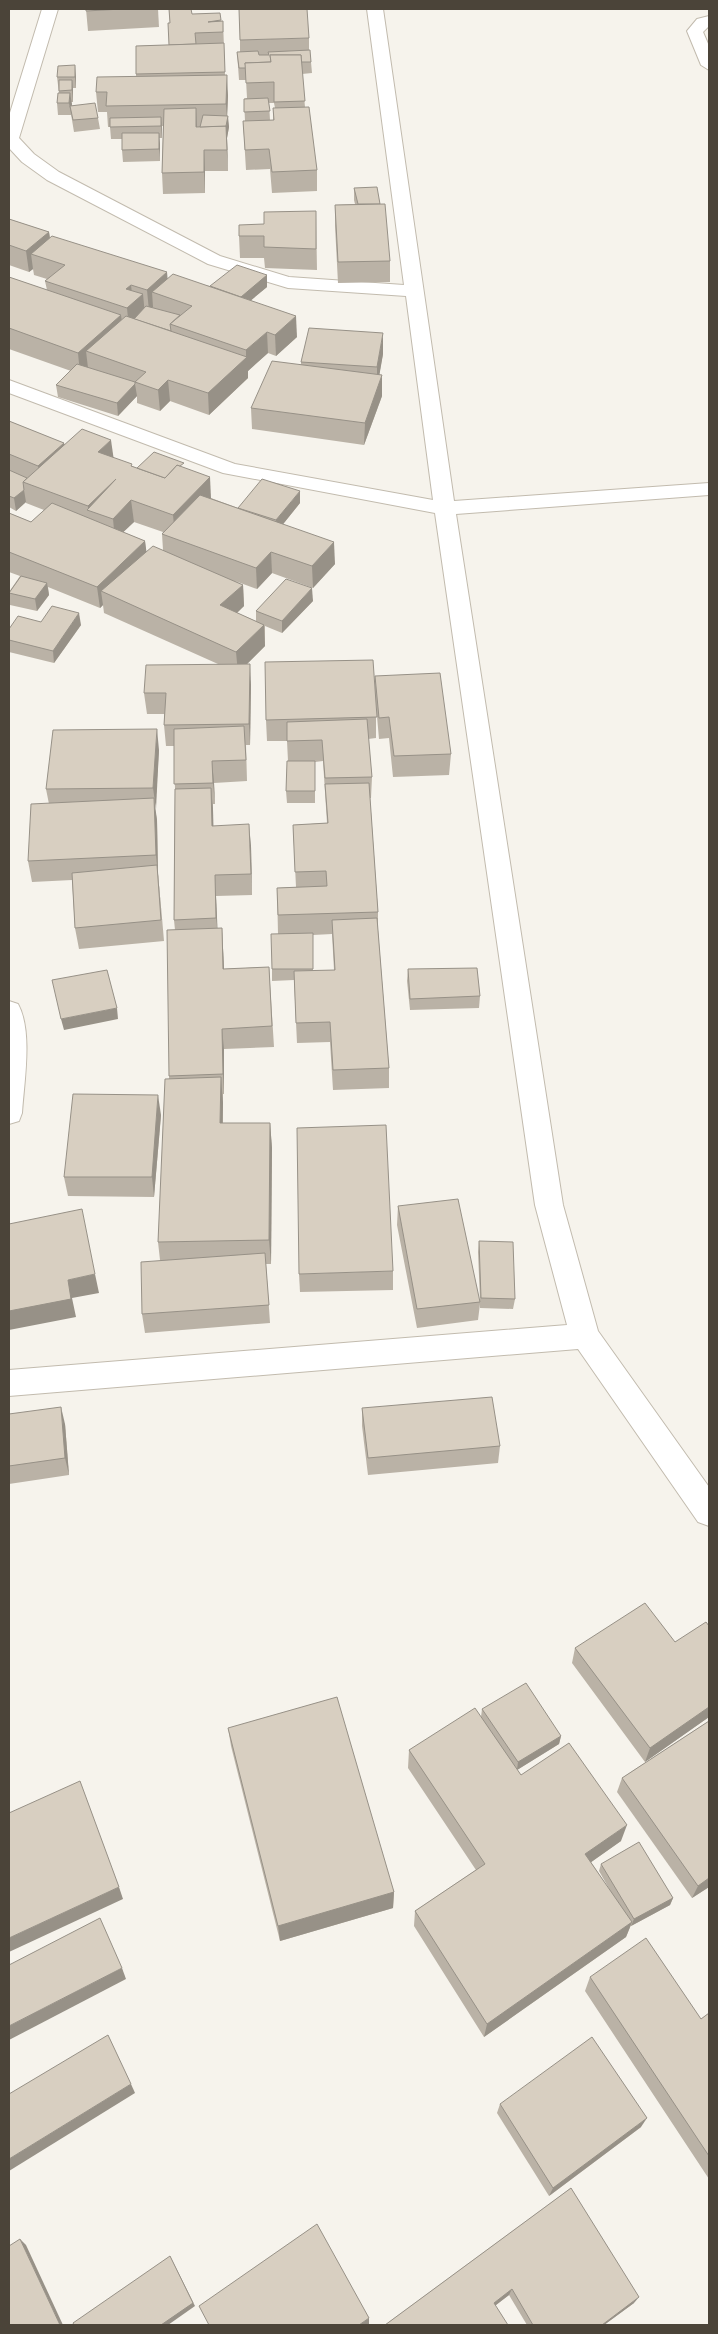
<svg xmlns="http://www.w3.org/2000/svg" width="718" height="2334" viewBox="0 0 718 2334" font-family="'DejaVu Sans',sans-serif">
  <rect width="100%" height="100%" fill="#f6f3ec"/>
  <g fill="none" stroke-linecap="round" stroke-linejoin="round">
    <g stroke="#c2bbae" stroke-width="2">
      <g id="minor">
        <polygon points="42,9 58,9 19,138 34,154 59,172 220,256 289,277 404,285 367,9 383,9 454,501 709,483 709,495 456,514 563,1205 598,1331 709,1487 709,1526 698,1522 578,1349 9,1396 9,1370 567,1325 535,1205 435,513 223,473 9,393 9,380 235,464 433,500 406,296 288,288 208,264 47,180 22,162 9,148 9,116"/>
        <polygon points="709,16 709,26 703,32 709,46 709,70 701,65 687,31 697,19"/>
        <path d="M9,1001L18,1004C33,1031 24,1082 22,1113L19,1121L9,1124Z"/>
      </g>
    </g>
    <use href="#minor" fill="#fff" fill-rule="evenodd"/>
  </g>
  <g fill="#bab2a6" fill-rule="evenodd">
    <polygon points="86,9 158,9 159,27 88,31"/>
    <polygon points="169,9 223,21 225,75 228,96 227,116 229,127 227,138 228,171 205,171 205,193 163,194 162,173 163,126 162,126 162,138 159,138 160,161 123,162 122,150 122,139 111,139 110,127 108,127 107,112 98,112 96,92 136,76 136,46 169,45 170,23"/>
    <path d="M309,38V50L311,62L312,73L302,74L305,107L317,170V191L272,193L270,169L246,170L243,121H245L244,99L247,98L246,80H239L237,52H240V40ZM269,103H274L275,108H273V120H270Z"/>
    <polygon points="57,77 76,77 76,88 73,88 73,102 71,102 72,106 98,118 100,129 74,132 71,114 71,115 58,115 57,103 59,93"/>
    <polygon points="354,188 390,261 390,282 338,283 335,226 335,205 355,204 354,200"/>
    <polygon points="316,211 317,270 265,268 264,258 240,258 239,236 264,224"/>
    <polygon points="9,219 49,232 50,238 167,272 167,279 210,286 267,275 267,287 251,300 297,337 276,356 268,353 248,371 248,378 209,415 170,401 160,411 137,403 137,396 118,416 58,397 56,385 71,371 9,349 9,277 47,290 45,281 47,279 34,275 33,269 29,272 9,265"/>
    <polygon points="383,354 379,375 382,396 364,445 252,429 251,408 301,364 301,362"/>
    <path d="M9,421L65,444L113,458L137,468H184L211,498L238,508L300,503L283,524L335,564L313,588L272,573L257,589L235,581L243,585L244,606L237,613L256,621V611L313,601L282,633L265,626V646L247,664L251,685L250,745H246L247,781L214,783L215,804H213V826L251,846L252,895L216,896L217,928H222L224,969L269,967L274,1047L224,1049V1094H223V1123H270L272,1148L271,1264H266L270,1323L145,1333L142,1314L160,1260L158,1242L169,1079L175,930L174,920L175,789L174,746H166L164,725V714H147L144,693L218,664L104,613L103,605L100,608L48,587L49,595L37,611L10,605L9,592L20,576L9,572V513L31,522L44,510L26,503V502L16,511L9,507ZM134,522L163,532L162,534L163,550L146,552L145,541L123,532Z"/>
    <polygon points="81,625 54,663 9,652 9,629"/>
    <path d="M375,676L451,754L449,775L393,777L389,738L379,739L376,705V738L368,739L372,777L371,798H370L378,912V930L389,1068V1088L333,1090L330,1042L297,1043L294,980L272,981V969L278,934L277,888L296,887L293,825L327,823L323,761L315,762V803H287L286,791L288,761L287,741H267L266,720L375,694ZM332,934L334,970L313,971V935Z"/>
    <polygon points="159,750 155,809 157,820 158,874 164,941 79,949 75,928 72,880 32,882 28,861 49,804 46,789"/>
    <polygon points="408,969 480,996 479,1008 410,1010 407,981"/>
    <polygon points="161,1115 154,1197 68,1196 64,1177"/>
    <polygon points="398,1206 480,1300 478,1252 479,1241 515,1299 513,1309 480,1308 480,1304 478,1320 417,1328 397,1225"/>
    <polygon points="393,1271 393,1290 300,1292 299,1274"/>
    <polygon points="362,1408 500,1446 498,1463 368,1475 362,1426"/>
    <polygon points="9,1414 65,1424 69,1475 9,1484"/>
    <polygon points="709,1626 709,1717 645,1762 572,1663 575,1648 675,1642"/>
    <polygon points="482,1709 561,1736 559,1744 517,1770 521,1775 621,1841 591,1862 611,1892 599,1871 601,1864 673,1898 670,1905 631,1926 631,1925 626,1937 484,2037 414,1926 415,1911 476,1870 408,1768 409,1750 481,1717"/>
    <polygon points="709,1721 709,1887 692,1898 617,1792 622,1778"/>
    <polygon points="228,1728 394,1892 393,1908 280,1941 231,1746"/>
    <polygon points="590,1977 701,2019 709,2013 709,2179 585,1991"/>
    <polygon points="500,2104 641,2127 549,2196 497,2113"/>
    <polygon points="571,2188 634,2303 604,2325 527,2325 509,2295 496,2305 385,2325"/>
  </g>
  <g fill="#979187">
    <polygon points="75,65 76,77 76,88 75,77"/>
    <polygon points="227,75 228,96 227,119 228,116 229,127 227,138 228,171 226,140 225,132 227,121 226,104"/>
    <polygon points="72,80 73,91 73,102 72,90"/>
    <polygon points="70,93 72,104 71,111 70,106 71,115 69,103"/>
    <polygon points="196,108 197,129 196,127"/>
    <polygon points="161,117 162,129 162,138 161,126"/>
    <polygon points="159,133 160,144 160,161 159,149"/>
    <polygon points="204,150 205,171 205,193 204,172"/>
    <polygon points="49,232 52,254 31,254 33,269 29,272 26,251"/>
    <polygon points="167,272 169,294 152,292 153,307 149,311 147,290"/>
    <polygon points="267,275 267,287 237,312 236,300"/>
    <polygon points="131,285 133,302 143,294 145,315 129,329 127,308 126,289"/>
    <polygon points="121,315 124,336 86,351 88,368 80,374 78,353"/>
    <polygon points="296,316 297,337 276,356 275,335"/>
    <polygon points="267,332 268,353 248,371 248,378 209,415 208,393 246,357 246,350"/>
    <polygon points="383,333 383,354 377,389 377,367"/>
    <polygon points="382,375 382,396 364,445 365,423"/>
    <polygon points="168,380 170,401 160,411 158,390"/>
    <polygon points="135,384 137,396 118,416 117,403"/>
    <polygon points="111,440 114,461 98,452"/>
    <polygon points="64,443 67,464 41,487 38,466"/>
    <polygon points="210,477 211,498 175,536 173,515"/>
    <polygon points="116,479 88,510 88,506"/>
    <polygon points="24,490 26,502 16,511 14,498"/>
    <polygon points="300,491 300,503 276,533 276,520"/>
    <polygon points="131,500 134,522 115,540 113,519"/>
    <polygon points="145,541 148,563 101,591 103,605 100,608 97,587"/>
    <polygon points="334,542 335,564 313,588 312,566"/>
    <polygon points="271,552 272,573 257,589 256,568"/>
    <polygon points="47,583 49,595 37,611 35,599"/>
    <polygon points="243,585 244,606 222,627 220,605"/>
    <polygon points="312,588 313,601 282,633 282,621"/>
    <polygon points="79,613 81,625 54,663 53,651"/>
    <polygon points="264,625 265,646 238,673 236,652"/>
    <polygon points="250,664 251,685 250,745 249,724"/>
    <polygon points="157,729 159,750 156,809 153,788"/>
    <polygon points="212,761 214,783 215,804 213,783"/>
    <polygon points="211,788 213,809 214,847 212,826"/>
    <polygon points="154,798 157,820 158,874 164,941 156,855"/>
    <polygon points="249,824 251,846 252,895 251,874"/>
    <polygon points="215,875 216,896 218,939 216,918"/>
    <polygon points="222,928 223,948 225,990 223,969"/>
    <polygon points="117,1008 118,1019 64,1030 61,1019"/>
    <polygon points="222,1029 224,1049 224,1094 223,1074"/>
    <polygon points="221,1077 223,1103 222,1148 220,1123"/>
    <polygon points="158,1095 161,1115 154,1197 152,1177"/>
    <polygon points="270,1123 272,1148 271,1264 269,1240"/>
    <polygon points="95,1274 99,1293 72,1298 76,1317 9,1330 9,1311 68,1280"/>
    <polygon points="61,1407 65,1424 69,1475 65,1458"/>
    <polygon points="709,1707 709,1717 645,1762 650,1748"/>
    <polygon points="561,1736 559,1744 517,1770 518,1762"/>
    <polygon points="627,1825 621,1841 580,1870 585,1854"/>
    <polygon points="709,1878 709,1887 692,1898 698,1886"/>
    <polygon points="119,1887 123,1899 9,1952 9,1938"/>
    <polygon points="394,1892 393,1908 280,1941 278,1926"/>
    <polygon points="673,1898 670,1905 631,1926 634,1919"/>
    <polygon points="632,1922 626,1937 484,2037 487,2024"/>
    <polygon points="122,1968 126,1979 9,2040 9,2026"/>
    <polygon points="131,2084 135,2093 9,2171 9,2159"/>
    <polygon points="647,2118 641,2127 549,2196 553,2188"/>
    <polygon points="20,2239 26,2245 63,2325 60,2325"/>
    <polygon points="170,2256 195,2306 168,2325 161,2325"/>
    <polygon points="512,2289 509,2295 492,2308 494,2303"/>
    <polygon points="639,2297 634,2303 604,2325 602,2325"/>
    <polygon points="369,2318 369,2324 366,2325 359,2325"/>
  </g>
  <g fill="#d8cfc1" stroke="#979187">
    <polygon points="86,9 122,9 86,11"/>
    <polygon points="169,9 191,9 192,14 220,13 221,20 208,22 223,21 223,32 195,33 196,44 169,45 168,23 170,23"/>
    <polygon points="239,9 307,9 309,38 240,40"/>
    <polygon points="224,43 225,72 136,74 136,46"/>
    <polygon points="310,50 311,62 301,62 301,55 270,55 271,62 245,63 246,68 239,68 237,52 258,51 259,55 269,55 268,52"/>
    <polygon points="270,55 301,55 305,101 274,102 274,82 246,83 245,63 271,62"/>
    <polygon points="75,65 75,77 57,77 58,66"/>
    <polygon points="227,75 226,104 106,106 107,92 96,92 97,77"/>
    <polygon points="59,80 72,80 72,90 59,91"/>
    <polygon points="58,93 70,93 69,103 57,103"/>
    <polygon points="268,98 270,111 244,112 244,99"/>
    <polygon points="95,103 98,118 73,120 70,106"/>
    <polygon points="309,107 317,170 272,172 269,149 245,150 243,121 274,120 273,108"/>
    <polygon points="196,108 196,127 226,126 227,150 204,150 204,172 162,173 164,109"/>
    <polygon points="203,115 228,116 226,126 200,127"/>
    <polygon points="161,117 161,126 110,127 110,118"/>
    <polygon points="122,133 159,133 159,149 122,150"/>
    <polygon points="377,187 380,204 358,204 354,188"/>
    <polygon points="385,204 390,261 338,262 335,205"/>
    <polygon points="316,211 316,249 264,247 264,236 239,236 239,225 264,224 264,212"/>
    <polygon points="9,219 49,232 26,251 9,245"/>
    <polygon points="52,236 167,272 147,290 131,285 126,289 143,294 127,308 45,281 65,265 31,254"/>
    <polygon points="237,265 267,275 241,297 210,286"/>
    <polygon points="173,274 296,316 275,335 267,332 246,350 170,324 192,306 152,292"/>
    <polygon points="9,277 121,315 78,353 9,328"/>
    <polygon points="146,306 180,315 170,324 171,331 134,319"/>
    <polygon points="126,316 247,357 208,393 168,380 158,390 135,382 146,372 86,351"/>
    <polygon points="309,328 383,333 377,367 301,362"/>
    <polygon points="272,361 382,375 365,423 251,408"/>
    <polygon points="77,364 135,382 135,384 117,403 56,385"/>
    <polygon points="9,421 64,443 38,466 9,454"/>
    <polygon points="82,429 111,440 98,452 132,464 131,466 165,478 177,465 210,477 173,515 131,500 113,519 87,510 116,479 88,506 23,482"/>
    <polygon points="154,452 184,463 180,466 177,465 165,478 137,468"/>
    <polygon points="9,470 27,478 23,482 24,490 14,498 9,496"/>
    <polygon points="262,479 300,491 276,520 238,508"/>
    <polygon points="200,495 334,542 312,566 271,552 256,568 162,534"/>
    <polygon points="52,503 145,541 97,587 9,552 9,513 31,522"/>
    <polygon points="153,546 243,585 220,605 264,625 236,652 101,591"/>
    <polygon points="21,576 47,583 35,599 9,593"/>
    <polygon points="286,579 312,588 282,621 256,611"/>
    <polygon points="52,606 79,613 53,651 9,640 9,629 18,616 41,622"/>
    <polygon points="373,660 377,717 266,720 265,662"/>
    <polygon points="250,664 249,724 164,725 166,693 144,693 146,665"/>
    <polygon points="440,673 451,754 394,756 389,717 379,718 375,676"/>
    <polygon points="367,719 372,777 325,778 322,740 287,741 287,722"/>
    <polygon points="244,726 246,760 212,761 213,783 174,784 174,729"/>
    <polygon points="157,729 153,788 46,789 53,730"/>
    <polygon points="287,761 315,761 315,791 286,791"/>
    <polygon points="369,783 378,912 278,915 277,888 327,886 326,871 295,872 293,825 328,823 325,784"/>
    <polygon points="211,788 212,826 249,824 251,874 215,875 216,918 174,920 175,789"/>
    <polygon points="154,798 156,855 28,861 31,804"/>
    <polygon points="157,865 161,920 75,928 72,873"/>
    <polygon points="377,918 389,1068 333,1070 330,1022 296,1023 294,971 335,970 332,920"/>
    <polygon points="222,928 223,969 269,967 272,1026 222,1029 223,1074 169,1076 167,930"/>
    <polygon points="313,933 313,969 272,969 271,934"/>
    <polygon points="477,968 480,996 410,999 408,969"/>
    <polygon points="107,970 117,1008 61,1019 52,980"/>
    <polygon points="221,1077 220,1123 270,1123 269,1240 158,1242 165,1079"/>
    <polygon points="73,1094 158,1095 152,1177 64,1177"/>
    <polygon points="386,1125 393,1271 299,1274 297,1128"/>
    <polygon points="458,1199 480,1302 417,1309 398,1206"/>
    <polygon points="82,1209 95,1274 68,1280 71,1299 9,1311 9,1224"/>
    <polygon points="479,1241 513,1242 515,1299 481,1298"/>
    <polygon points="265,1253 269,1305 142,1314 141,1262"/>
    <polygon points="492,1397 500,1446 368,1458 362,1408"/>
    <polygon points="61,1407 65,1458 9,1466 9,1414"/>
    <polygon points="645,1603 675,1642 706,1622 709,1626 709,1707 650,1748 575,1648"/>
    <polygon points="526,1683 561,1736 518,1762 482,1709"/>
    <polygon points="337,1697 394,1892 278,1926 228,1728"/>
    <polygon points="475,1708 521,1775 569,1743 627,1825 585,1854 632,1922 487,2024 415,1911 485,1864 409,1750"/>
    <polygon points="709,1721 709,1878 698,1886 622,1778"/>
    <polygon points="80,1781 119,1887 9,1938 9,1813"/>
    <polygon points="639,1842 673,1898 634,1919 601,1864"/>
    <polygon points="100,1918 122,1968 9,2026 9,1965"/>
    <polygon points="646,1938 701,2019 709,2013 709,2156 590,1977"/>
    <polygon points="108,2035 131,2084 9,2159 9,2094"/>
    <polygon points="592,2037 647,2118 553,2188 500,2104"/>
    <polygon points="571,2188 639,2297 602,2325 533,2325 512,2289 494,2303 508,2325 385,2325"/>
    <polygon points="317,2224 369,2318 359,2325 209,2325 199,2306"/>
    <polygon points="20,2239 60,2325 9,2325 9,2246"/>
    <polygon points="170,2256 193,2303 161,2325 74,2325 73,2323"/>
  </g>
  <rect width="718" height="2334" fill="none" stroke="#4b4439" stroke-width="20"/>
</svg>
